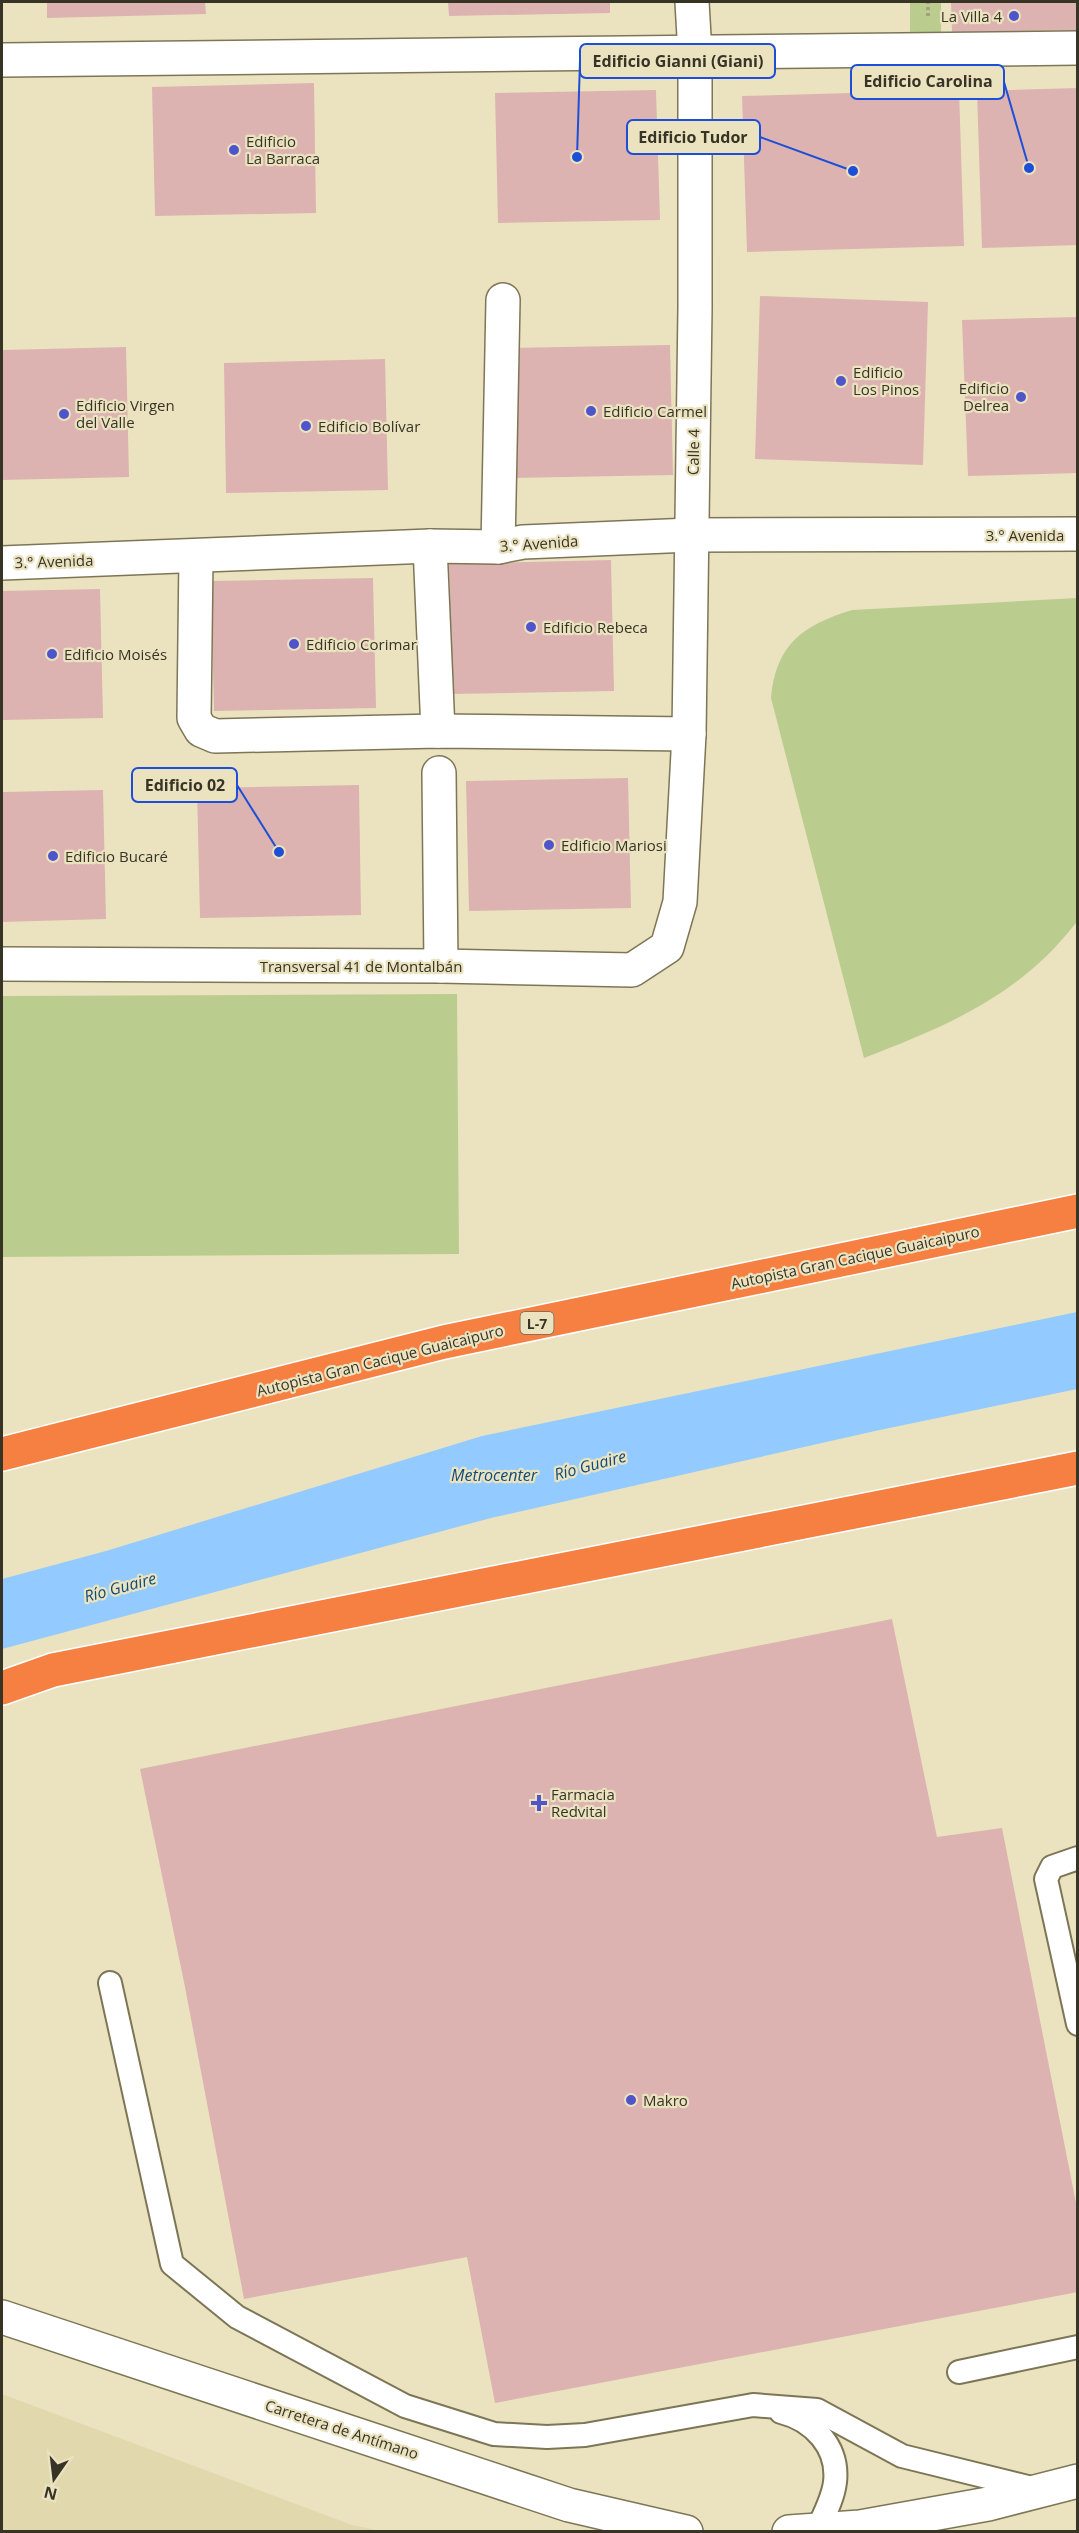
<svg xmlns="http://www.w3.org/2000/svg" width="1079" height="2533" viewBox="0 0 1079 2533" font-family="'Open Sans',sans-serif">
  <rect width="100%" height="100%" fill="#ebe3c0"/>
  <polygon fill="#e2d8ad" points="2,2394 352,2525 380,2531 2,2531"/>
  <g fill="#bbcd8e">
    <polygon points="910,2 941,2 941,50 910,51"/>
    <path d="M1077,598V922C1065,936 1053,951 1039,963C989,1009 926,1034 864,1058L771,698C776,643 804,625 852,610Z"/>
    <polygon points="457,994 459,1254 2,1257 2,996"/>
  </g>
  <polygon fill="#93caff" points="1077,1312 1077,1389 875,1431 491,1518 2,1649 2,1579 106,1551 482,1436"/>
  <g fill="#dcb3b1">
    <polygon points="47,2 205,2 206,14 47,18"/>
    <polygon points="448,2 610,2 610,13 449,16"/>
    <polygon points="951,2 1078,2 1078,30 952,32"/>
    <polygon points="314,83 316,213 155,216 152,87"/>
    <polygon points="1078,88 1078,245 982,248 977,91"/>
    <polygon points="656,90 660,220 498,223 495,93"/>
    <polygon points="959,90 964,246 747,252 742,96"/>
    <polygon points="760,296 928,302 923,465 755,459"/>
    <polygon points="1078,317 1078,473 968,476 962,320"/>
    <polygon points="670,345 673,475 512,478 508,348"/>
    <polygon points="126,347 129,477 2,480 2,350"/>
    <polygon points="385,359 388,490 226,493 224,363"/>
    <polygon points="611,560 614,691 452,694 449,564"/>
    <polygon points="373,578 376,708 214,711 211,581"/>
    <polygon points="100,589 103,718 2,720 2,591"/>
    <polygon points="628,778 631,908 469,911 466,781"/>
    <polygon points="359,785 361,915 200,918 197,788"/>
    <polygon points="103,790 106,919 2,922 2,792"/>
    <polygon points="892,1619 937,1837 1002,1828 1078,2213 1078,2292 495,2403 467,2257 244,2299 185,1987 140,1769"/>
  </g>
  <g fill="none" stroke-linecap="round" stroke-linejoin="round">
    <g stroke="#7d7656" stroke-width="26">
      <g id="service">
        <polyline points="1078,1858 1052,1867 1046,1879 1078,2024"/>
        <polyline points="110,1983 172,2264 237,2317 405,2406 494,2434 547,2437 585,2435 753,2405 817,2410 902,2456 1036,2489"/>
        <polyline points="959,2372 1078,2347"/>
        <path d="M781,2412C813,2420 839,2447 835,2482C833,2499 824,2515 817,2530"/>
      </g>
    </g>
    <g stroke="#7d7656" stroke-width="36">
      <g id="minor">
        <polyline points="2,60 1078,48"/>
        <polyline points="430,546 438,731"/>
        <polyline points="498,547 503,300"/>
        <polyline points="196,556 194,718 201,730 215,736 438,731 689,734"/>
        <polyline points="2,563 430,546 498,547 523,542 691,535 1078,534"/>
        <polyline points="439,773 441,966"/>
        <polyline points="2,964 441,966 632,970 667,947 680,902 689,734 695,308 695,54 692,2"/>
      </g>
    </g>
    <g stroke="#7d7656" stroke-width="36">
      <g id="secondary">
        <polyline points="2,2317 569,2505 686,2532"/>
        <polyline points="789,2532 860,2527 988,2504 1078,2481"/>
      </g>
    </g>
    <g stroke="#fff" stroke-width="36">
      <g id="motorway">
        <polyline points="2,1454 444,1342 1078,1211"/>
        <polyline points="2,1688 53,1670 1078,1468"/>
      </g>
    </g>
    <polyline stroke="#a6a085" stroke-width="4" stroke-dasharray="3 3" stroke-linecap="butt" points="928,16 928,2"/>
    <use href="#service" stroke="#fff" stroke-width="22"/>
    <use href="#minor" stroke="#fff" stroke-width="33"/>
    <use href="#secondary" stroke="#fff" stroke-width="33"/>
    <use href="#motorway" stroke="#f58042" stroke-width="33"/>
  </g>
  <g fill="#5054cb" stroke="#ebe3c0" stroke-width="2">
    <circle cx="1014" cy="16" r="6"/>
    <circle cx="234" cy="150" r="6"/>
    <circle cx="841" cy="381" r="6"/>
    <circle cx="1021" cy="397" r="6"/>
    <circle cx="591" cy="411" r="6"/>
    <circle cx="64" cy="414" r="6"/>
    <circle cx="306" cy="426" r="6"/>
    <circle cx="531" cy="627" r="6"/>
    <circle cx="294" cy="644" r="6"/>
    <circle cx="52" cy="654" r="6"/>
    <circle cx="549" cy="845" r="6"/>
    <circle cx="53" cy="856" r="6"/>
    <path d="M536 1794h6v6h6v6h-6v6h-6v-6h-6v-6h6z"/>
    <circle cx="631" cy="2100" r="6"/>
  </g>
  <g text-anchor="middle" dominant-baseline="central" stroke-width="4.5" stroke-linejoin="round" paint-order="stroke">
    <rect fill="#ebe3c0" stroke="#6d6854" stroke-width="1.5" x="520.5" y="1312" width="33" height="22" rx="4.5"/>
    <g font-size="14" font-weight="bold" fill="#373426">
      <text x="537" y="1323">L-7</text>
    </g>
    <g font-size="15" fill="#373426" stroke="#ebe3c0" text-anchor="start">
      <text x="1002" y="16" text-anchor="end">La Villa 4</text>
      <text x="246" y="141">Edificio<tspan x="246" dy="17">La Barraca</tspan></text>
      <text x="853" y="372">Edificio<tspan x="853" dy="17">Los Pinos</tspan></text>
      <text x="1009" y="388" text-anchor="end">Edificio<tspan x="1009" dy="17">Delrea</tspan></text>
      <text x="76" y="405">Edificio Virgen<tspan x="76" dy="17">del Valle</tspan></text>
      <text x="603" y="411">Edificio Carmel</text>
      <text x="318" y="426">Edificio Bolívar</text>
      <text x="543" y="627">Edificio Rebeca</text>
      <text x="306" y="644">Edificio Corimar</text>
      <text x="64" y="654">Edificio Moisés</text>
      <text x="561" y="845">Edificio Mariosi</text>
      <text x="65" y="856">Edificio Bucaré</text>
      <text x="551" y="1794">Farmacia<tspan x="551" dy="17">Redvital</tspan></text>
      <text x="643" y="2100">Makro</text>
    </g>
    <g font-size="15" fill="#373426" stroke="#ebe3c0">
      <text transform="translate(693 452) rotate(-89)">Calle 4</text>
      <text x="1025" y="535">3.° Avenida</text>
      <text transform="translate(539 543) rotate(-4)">3.° Avenida</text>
      <text transform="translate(54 561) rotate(-2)">3.° Avenida</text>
      <text x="361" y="966">Transversal 41 de Montalbán</text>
      <text transform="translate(855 1257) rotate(-12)">Autopista Gran Cacique Guaicaipuro</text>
      <text transform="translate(380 1360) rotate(-14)">Autopista Gran Cacique Guaicaipuro</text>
      <text transform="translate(342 2429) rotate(18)">Carretera de Antímano</text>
    </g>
    <g font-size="16" font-style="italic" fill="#0e4b7a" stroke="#ebe3c0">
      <text transform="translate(590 1465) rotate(-15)">Río Guaire</text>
      <text x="494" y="1475">Metrocenter</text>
      <text transform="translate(120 1587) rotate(-15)">Río Guaire</text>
    </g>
  </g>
  <path fill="none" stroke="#1d4ed8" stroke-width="2" d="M577 157L580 61M1029 168L1004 82M853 171L760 137M279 852L237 785"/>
  <g fill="#1d4ed8" stroke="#ebe3c0" stroke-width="2">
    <circle cx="577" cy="157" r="6"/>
    <circle cx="1029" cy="168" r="6"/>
    <circle cx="853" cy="171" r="6"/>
    <circle cx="279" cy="852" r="6"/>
  </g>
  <g fill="#ebe3c0" stroke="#1d4ed8" stroke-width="2">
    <rect x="580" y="44" width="195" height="34" rx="6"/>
    <rect x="851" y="65" width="153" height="34" rx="6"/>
    <rect x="627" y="120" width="133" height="34" rx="6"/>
    <rect x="132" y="768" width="105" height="34" rx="6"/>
  </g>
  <g font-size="16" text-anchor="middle" font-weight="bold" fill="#373426">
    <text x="678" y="67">Edificio Gianni (Giani)</text>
    <text x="928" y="87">Edificio Carolina</text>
    <text x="693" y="143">Edificio Tudor</text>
    <text x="185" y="791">Edificio 02</text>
  </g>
  <rect width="1079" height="2533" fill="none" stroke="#373426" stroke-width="6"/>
  <g transform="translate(54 2479) rotate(194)" stroke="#ebe3c0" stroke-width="4.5" paint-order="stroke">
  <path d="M0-4.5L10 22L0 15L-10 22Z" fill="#373426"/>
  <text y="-9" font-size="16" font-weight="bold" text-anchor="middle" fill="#373426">N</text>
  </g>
</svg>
